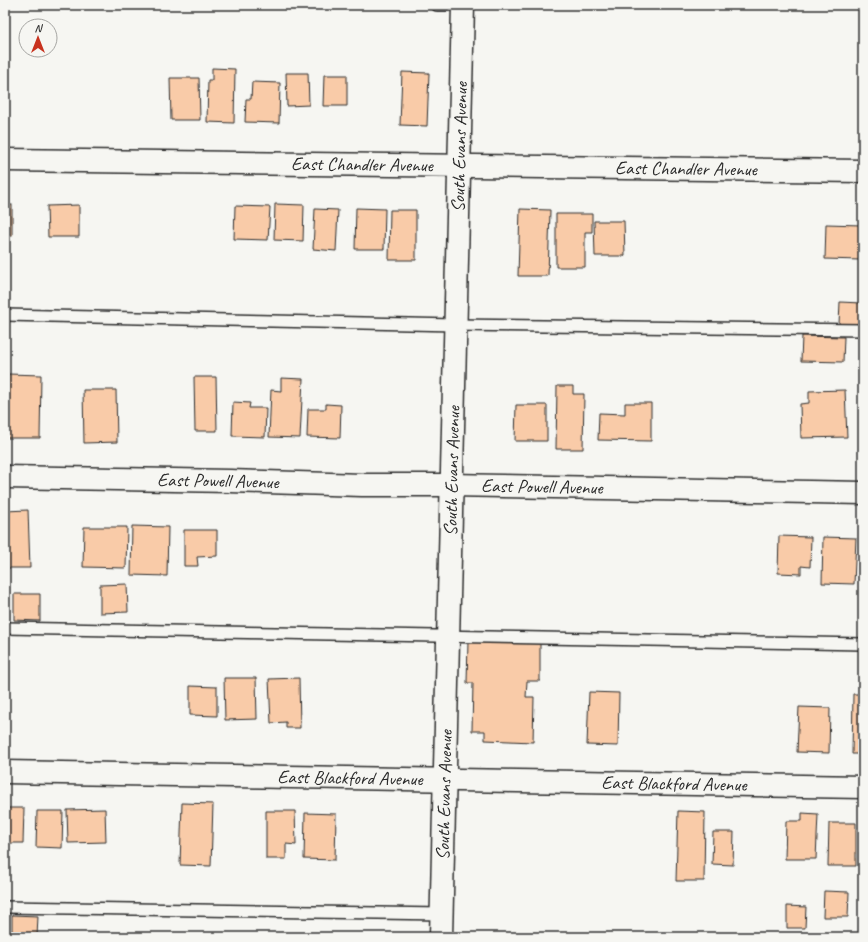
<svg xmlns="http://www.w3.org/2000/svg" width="868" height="942" viewBox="0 0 868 942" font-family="Caveat,sans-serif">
  <rect width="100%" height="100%" fill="#f6f6f2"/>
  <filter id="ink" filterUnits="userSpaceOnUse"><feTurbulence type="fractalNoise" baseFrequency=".025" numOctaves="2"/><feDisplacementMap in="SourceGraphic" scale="8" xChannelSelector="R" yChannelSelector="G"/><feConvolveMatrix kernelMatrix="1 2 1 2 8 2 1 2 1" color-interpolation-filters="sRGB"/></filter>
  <g filter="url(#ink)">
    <g fill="#f9cba8" stroke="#2b2b2b">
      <polygon points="212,68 235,69 234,123 207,122 208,80 212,80"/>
      <polygon points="402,72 429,73 427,126 400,125"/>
      <polygon points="286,73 308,73 309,105 287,106"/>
      <polygon points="324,75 347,75 347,106 323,106"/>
      <polygon points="170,78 199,78 200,120 171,120"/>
      <polygon points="252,82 280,83 279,123 245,122 246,99 251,99"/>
      <polygon points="275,204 304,205 303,241 274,240"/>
      <rect x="5" y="205" width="7" height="31"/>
      <polygon points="79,205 79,237 48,237 47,206"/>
      <polygon points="235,206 270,207 268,240 234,239"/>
      <polygon points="356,208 385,209 384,249 355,249"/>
      <polygon points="315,209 338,210 336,251 313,249"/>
      <polygon points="520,209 550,210 548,276 518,276"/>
      <polygon points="390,210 416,210 416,260 389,260"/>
      <polygon points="556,214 592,214 592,232 585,232 585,267 556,267"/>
      <polygon points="594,221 624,221 625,256 595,256"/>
      <polygon points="826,224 861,225 860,260 825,259"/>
      <polygon points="840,302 861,303 860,324 839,324"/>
      <polygon points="802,336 844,337 843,362 801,361"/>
      <polygon points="8,374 41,375 40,438 7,438"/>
      <polygon points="194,377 216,377 217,431 195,431"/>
      <polygon points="281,378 303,379 300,438 269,437 271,390 281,391"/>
      <polygon points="557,386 573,386 573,394 584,394 583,449 556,449"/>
      <polygon points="83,390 116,390 117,442 84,443"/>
      <polygon points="845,390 847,437 801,438 800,404 809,403 809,391"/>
      <polygon points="233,402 250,403 249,408 266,408 265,437 232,436"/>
      <polygon points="625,403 651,403 651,441 598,440 599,413 625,414"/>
      <polygon points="326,404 341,405 340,438 307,437 308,409 326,409"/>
      <polygon points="516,405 547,405 547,441 515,441"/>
      <polygon points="28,510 30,568 5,568 5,511"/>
      <polygon points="132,526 168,527 167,576 131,575"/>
      <polygon points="84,527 127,527 126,568 83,567"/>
      <polygon points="184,530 217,530 217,556 197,557 198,566 184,566"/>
      <polygon points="779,536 811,537 810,567 801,566 801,574 778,573"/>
      <polygon points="823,537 856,538 854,584 822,583"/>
      <polygon points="127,584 128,612 100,613 100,585"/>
      <polygon points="14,594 40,594 40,621 14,620"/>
      <polygon points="468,641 540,642 540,681 527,681 526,697 534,697 533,742 485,740 485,731 472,731 473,683 467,683"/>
      <polygon points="224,678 256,678 257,719 225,720"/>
      <polygon points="299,678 300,728 286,728 286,722 271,723 269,679"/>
      <polygon points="190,686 217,687 217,716 190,715"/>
      <polygon points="589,692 619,693 618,746 587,745"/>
      <polygon points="853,694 863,694 863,754 852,754"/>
      <polygon points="799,707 830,708 829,753 797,752"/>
      <polygon points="182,803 213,804 211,866 180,865"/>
      <polygon points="5,808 24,808 23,843 5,843"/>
      <polygon points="105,809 106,842 68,843 67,810"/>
      <polygon points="37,811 63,811 62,848 36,847"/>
      <polygon points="266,811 295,811 296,845 286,844 286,859 266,859"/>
      <polygon points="678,811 705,812 704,881 676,881"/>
      <polygon points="305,813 336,814 335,860 304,859"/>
      <polygon points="802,813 818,814 816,859 785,859 786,821 802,821"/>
      <polygon points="829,823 856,823 856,866 828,866"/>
      <polygon points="713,832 734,832 733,865 712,864"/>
      <polygon points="824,891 849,892 848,917 823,917"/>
      <polygon points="787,906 806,907 805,928 787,928"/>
      <polygon points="12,915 38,916 37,937 12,937"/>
    </g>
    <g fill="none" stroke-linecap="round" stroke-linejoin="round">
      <g stroke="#2b2b2b" stroke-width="14">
        <g id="service">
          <polyline points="437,5 463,5"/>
          <polyline points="5,315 455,325 863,330"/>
          <polyline points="5,628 863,644"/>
          <polyline points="5,907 442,914"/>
        </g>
      </g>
      <g stroke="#2b2b2b" stroke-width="25">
        <g id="minor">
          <path id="s1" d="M5,160L863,171"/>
          <path id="s2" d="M5,477L230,481L362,485H451L863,493"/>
          <path id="s3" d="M5,772L863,787"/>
          <path id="s4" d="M441,937L463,5"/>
        </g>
      </g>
      <use href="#service" stroke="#f6f6f2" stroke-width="11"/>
      <use href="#minor" stroke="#f6f6f2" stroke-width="22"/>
    </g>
  </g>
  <g text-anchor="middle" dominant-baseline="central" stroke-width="3" stroke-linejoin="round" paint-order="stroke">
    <g font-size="19" fill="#2b2b2b" stroke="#f6f6f2">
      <text stroke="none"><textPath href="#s4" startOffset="790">South Evans Avenue</textPath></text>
      <text stroke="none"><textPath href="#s1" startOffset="357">East Chandler Avenue</textPath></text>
      <text stroke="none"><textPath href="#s1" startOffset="681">East Chandler Avenue</textPath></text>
      <text stroke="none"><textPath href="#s4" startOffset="466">South Evans Avenue</textPath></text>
      <text stroke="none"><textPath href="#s2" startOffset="213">East Powell Avenue</textPath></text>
      <text stroke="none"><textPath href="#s2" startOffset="537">East Powell Avenue</textPath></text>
      <text stroke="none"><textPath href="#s3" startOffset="345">East Blackford Avenue</textPath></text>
      <text stroke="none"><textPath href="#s3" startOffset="669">East Blackford Avenue</textPath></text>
      <text stroke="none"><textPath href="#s4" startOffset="142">South Evans Avenue</textPath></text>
    </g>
  </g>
  <rect width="868" height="942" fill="none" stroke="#f6f6f2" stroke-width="20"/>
  <rect x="10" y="10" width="848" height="922" fill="none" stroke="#2b2b2b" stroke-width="1.5" filter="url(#ink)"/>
  <g transform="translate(38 38)"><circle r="19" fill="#f6f6f2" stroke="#a5a5a2"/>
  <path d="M0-3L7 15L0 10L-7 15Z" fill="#c8321e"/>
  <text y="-6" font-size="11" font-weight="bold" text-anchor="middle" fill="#2b2b2b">N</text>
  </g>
</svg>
